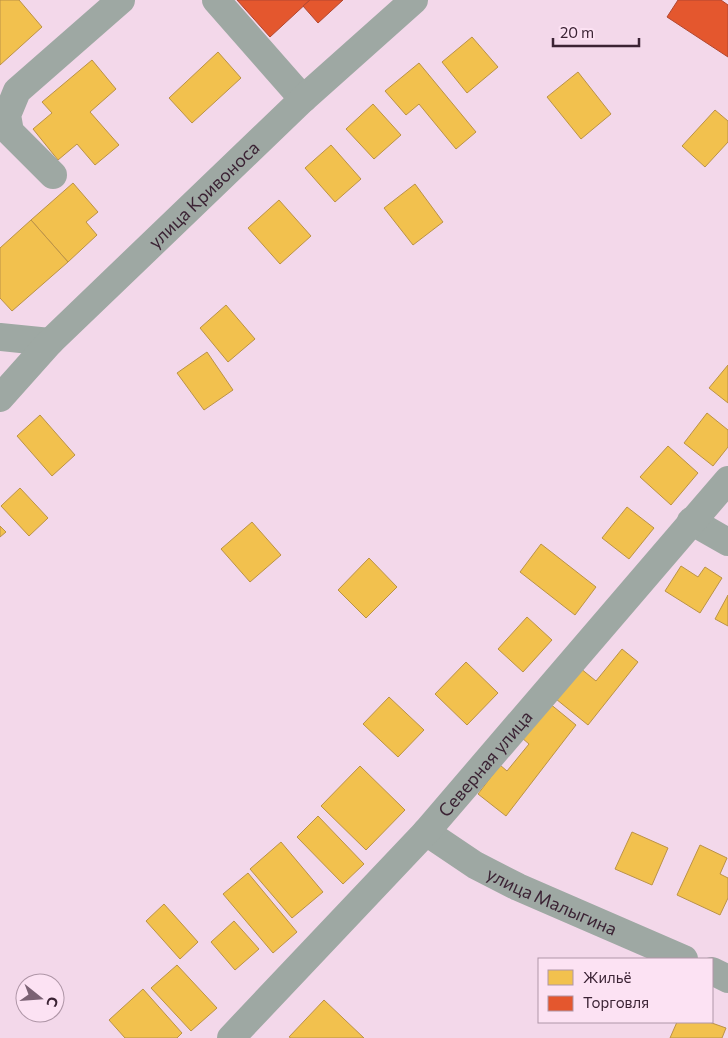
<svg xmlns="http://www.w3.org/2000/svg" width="728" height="1038" viewBox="0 0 728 1038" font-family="Commissioner,sans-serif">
  <rect width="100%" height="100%" fill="#f3d8ea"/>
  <g fill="#f2c14e" stroke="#bb9246">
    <polygon points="0,0 19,0 42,27 0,65"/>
    <polygon points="472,37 498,67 467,93 442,62"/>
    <polygon points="218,52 241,78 192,123 169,98"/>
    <polygon points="92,60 116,89 90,112 119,145 95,165 77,144 58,160 33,129 52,113 42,102"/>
    <polygon points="419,63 476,132 456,149 419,104 406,115 385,91"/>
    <polygon points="578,72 611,114 581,139 547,97"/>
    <polygon points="373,104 401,135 374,159 346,129"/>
    <polygon points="715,110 728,121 728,142 705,167 682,146"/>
    <polygon points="331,145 361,179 335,202 305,168"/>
    <polygon points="73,183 98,212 86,222 97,235 68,262 31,220"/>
    <polygon points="415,184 443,222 413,245 384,208"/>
    <polygon points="279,200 311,236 280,264 248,228"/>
    <polygon points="31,220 68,262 12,311 0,298 0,248"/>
    <polygon points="226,305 255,339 228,362 200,328"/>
    <polygon points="207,352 233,390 204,410 177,373"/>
    <polygon points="728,365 728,403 709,388"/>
    <polygon points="707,413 728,430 728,447 713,466 684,443"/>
    <polygon points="40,415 75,455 52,476 17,436"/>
    <polygon points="668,446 698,473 671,505 640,477"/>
    <polygon points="20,488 48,518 29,536 1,506"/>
    <polygon points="627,507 654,528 629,559 602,538"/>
    <polygon points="252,522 281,555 250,582 221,549"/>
    <polygon points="0,526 6,532 0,537"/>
    <polygon points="541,544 596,587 575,615 520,572"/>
    <polygon points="369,558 397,587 366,618 338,590"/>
    <polygon points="681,566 698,577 705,567 722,578 700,613 665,591"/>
    <polygon points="728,595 728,626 715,619"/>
    <polygon points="527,617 552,640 523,672 498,649"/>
    <polygon points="622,649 638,662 588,725 556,699 580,668 596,681"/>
    <polygon points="466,662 498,693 467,725 435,694"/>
    <polygon points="389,697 424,730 398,757 363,724"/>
    <polygon points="549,703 576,725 506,816 478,794 500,765 507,771 529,744 522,738"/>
    <polygon points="360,766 405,810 366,850 321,806"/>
    <polygon points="318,816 364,864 343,884 297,837"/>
    <polygon points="632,832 668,848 652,885 615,869"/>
    <polygon points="281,842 323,892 292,918 250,869"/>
    <polygon points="700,845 727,858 720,874 728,878 728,898 720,915 677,895"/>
    <polygon points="248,873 297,932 273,953 223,894"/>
    <polygon points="164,904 198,942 180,959 146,921"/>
    <polygon points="234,921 259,949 235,970 211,942"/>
    <polygon points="177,965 217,1008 191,1031 151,988"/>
    <polygon points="143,989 182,1033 177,1038 125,1038 109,1020"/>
    <polygon points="324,1000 364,1038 291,1038 289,1037"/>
    <polygon points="677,1022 709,1022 726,1028 722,1038 670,1038"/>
  </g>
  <g fill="#e4572e" stroke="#b14730">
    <polygon points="237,0 310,0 270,37"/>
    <polygon points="310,0 343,0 318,23 303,6"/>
    <polygon points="678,0 721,0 728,5 728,57 667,17"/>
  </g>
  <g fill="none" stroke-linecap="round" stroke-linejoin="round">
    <g stroke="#9ea8a3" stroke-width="28">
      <polyline points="216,0 303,99"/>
      <polyline points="53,175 10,132 7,115 17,91 121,0"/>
      <polyline points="0,337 50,342"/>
      <path id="s1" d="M0,398L50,342L303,99L414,0"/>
      <polyline points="691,521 728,542"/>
      <path id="s2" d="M426,832L475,865L518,887L684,959"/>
      <polyline points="712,971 728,979"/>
      <path id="s3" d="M231,1038L426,832L728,480"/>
    </g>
  </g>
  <g text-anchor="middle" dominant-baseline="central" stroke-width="5" stroke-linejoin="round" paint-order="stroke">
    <g font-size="18" fill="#3b2334" stroke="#fce2f3">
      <text stroke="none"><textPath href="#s1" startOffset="288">улица Кривоноса</textPath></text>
      <text stroke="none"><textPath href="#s3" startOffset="374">Северная улица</textPath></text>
      <text stroke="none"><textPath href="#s2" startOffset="144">улица Малыгина</textPath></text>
    </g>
  </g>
  <rect x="538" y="958" width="175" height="65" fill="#fce2f3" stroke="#af96a7"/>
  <rect x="548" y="970" width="25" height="15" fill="#f2c14e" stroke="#af96a7"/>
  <text x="583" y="983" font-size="15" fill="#3b2334">Жильё</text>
  <rect x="548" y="996" width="25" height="15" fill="#e4572e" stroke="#af96a7"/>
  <text x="583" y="1008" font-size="15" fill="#3b2334">Торговля</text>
  <g transform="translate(40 998) rotate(107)"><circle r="24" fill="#fce2f3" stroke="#af96a7"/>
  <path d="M0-4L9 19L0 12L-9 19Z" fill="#7b6274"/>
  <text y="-8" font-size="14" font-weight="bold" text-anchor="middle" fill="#3b2334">С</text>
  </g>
  <path d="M553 38v8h86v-8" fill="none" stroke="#3b2334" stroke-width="2.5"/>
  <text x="560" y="38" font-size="15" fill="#3b2334" stroke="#fce2f3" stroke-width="4" paint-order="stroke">20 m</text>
</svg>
